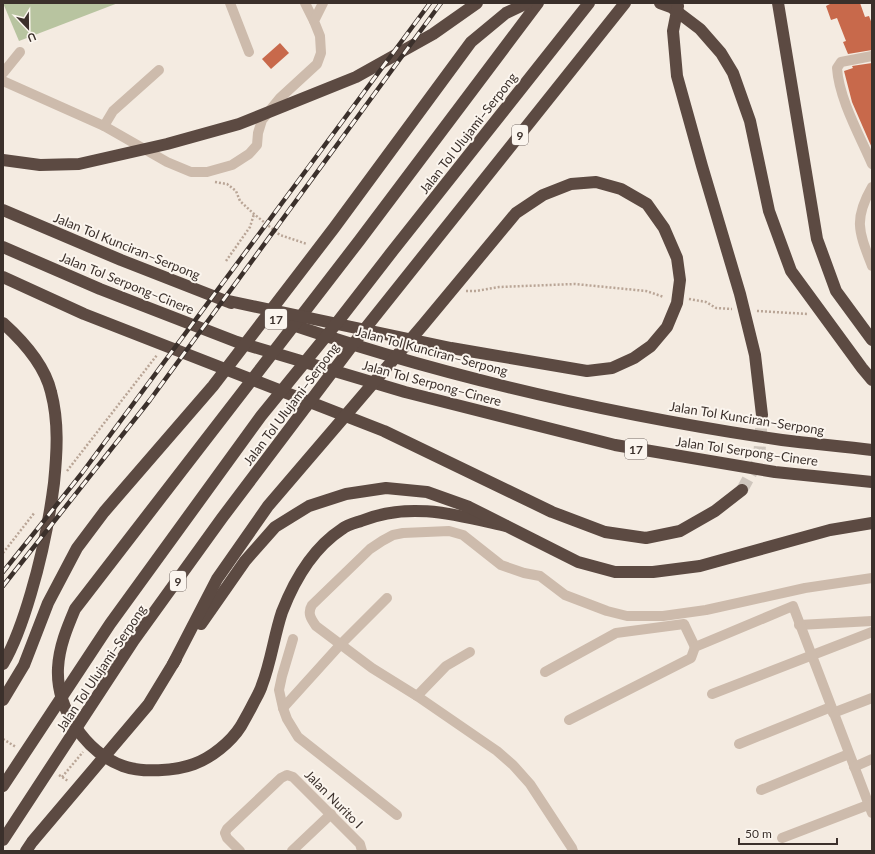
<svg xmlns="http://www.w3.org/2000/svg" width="875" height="854" viewBox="0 0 875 854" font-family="Lato,sans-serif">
  <rect width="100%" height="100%" fill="#f4ebe1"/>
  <polygon fill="#b8c4a0" points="3,3 118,3 19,41"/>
  <g fill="#c8694b">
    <polygon points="832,3 860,3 865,17 869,16 872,24 872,50 848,54 843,42 846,41 837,18 831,20 826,6"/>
    <polygon points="280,43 289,53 271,69 262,59"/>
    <polygon points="872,63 872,148 852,102 844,71 853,68 852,66"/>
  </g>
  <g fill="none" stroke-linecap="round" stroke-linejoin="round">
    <polyline stroke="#cfc6bd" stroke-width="12" stroke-dasharray="12 6" stroke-linecap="butt" points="742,490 759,459 762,415"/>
    <g stroke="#b9a596" stroke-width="2.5" stroke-dasharray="2 2" stroke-linecap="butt">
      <polyline points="215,182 227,184 236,191 240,201 254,214 280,235 307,244"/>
      <polyline points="226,261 250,227 254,214"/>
      <polyline points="466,291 476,291 499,287 575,284 646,291 664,297"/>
      <polyline points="689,299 706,302 716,308 732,309"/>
      <polyline points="757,311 808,314"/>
      <polyline points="67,471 157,355"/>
      <polyline points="3,553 35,512"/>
      <polyline points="3,739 16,747"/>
      <polyline points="59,775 68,781"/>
      <polyline points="62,777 83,752"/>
    </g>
    <g stroke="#cdbbac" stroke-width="10">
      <polyline points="230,3 249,52"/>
      <polyline points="305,3 314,21"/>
      <path d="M872,56L841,62L837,68C839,99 860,136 872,164"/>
      <polyline points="3,73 20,52"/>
      <polyline points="3,81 104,126 167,162 191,172 207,172 232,165 249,154 257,145 258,133 262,120 280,98 317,64 321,53 320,36 314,21 323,3"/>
      <polyline points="104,126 113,111 159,70"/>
      <path d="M872,187C853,220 859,232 872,266"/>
      <polyline points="799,625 872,621"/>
      <polyline points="293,639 282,676 279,690 283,708 287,719 298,737 397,815"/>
      <polyline points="545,672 616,633 684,624 695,647"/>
      <polyline points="712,694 872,632"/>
      <polyline points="417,696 446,666 470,652"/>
      <polyline points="283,708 340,645 387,598"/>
      <polyline points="833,713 872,698"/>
      <polyline points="569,720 691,658 695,647 793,606 872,813"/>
      <polyline points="739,744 831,707"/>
      <polyline points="854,767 872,759"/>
      <polyline points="761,790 849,754"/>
      <polyline points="782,838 868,805"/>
      <polyline points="240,851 227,838 225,833 227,829 281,778 287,775 293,777 360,844 362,851"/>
      <polyline points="292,851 331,814"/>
      <path d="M573,851L572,848L530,784L513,765L497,751L417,696L372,668L316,626C311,619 307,613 312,605L370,549L382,541L393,535L403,533L449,531L463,535L501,565L524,573L540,576L565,595L607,611L627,616H663L706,610L805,588L872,578"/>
    </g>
    <g stroke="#5c4a42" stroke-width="12">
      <polyline points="660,3 671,7 700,29 721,53 733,73 750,121 769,211 791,271 862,368 872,380"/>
      <polyline points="778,3 817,239 836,291 872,340"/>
      <polyline points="678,6 673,31 677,76 702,166 740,294 755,355 762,415"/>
      <polyline points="3,160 40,165 79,164 167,144 239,124 356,77 433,34 477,3"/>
      <polyline points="3,210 121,260 231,303"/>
      <polyline points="3,247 100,289 237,342 405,392 615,445 775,472 872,482"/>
      <polyline points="3,277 84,314 384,431 552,512 605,532 646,538 680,531 715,511 742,490"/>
      <path d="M267,316C434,375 607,414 782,440C812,444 842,446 872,450"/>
      <path d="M3,323C23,341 45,366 51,392C59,422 57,453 54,483C49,522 42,556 31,593C24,617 16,642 3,664"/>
      <path d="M506,526C457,515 410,501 361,521C355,523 347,525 342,529C313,548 294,581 282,612C274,636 271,662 262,685C260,692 256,698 253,704C249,712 245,719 241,726C231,742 211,758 194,764C175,771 142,773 123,766C85,752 56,708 58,668C59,647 67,628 75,609L359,241L538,3"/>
      <polyline points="201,624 245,561 275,527 309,506 346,494 386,488 427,492 469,507 578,562 615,572 653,572 700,566 830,530 872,523"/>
      <polyline points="173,664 217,579 268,506 423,325 516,213 543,195 571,184 596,182 621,189 647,204 664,228 677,258 680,280 677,303 667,327 651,346 634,358 612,368 587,371 451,348 224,300"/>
      <polyline points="3,700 24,665 48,603 77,548 104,512 213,386 334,228 471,42 506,13 527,3"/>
      <polyline points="3,786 110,624 261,416 336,324 391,253 589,3"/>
      <polyline points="3,840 134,640 222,518 364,330 625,3"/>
      <polyline points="26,851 32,842 148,705 176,659"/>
    </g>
    <g stroke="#3b302b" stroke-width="4.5">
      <g id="rail">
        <polyline points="3,572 82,473 430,3"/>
        <polyline points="3,586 150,400 441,3"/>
      </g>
    </g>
    <use href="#rail" stroke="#fbf5ee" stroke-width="3" stroke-dasharray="9" stroke-linecap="butt"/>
  </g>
  <g text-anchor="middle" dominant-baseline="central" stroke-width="4" stroke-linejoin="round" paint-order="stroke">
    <g fill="#fbf5ee" stroke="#756b66" stroke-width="1">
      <rect x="512" y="125" width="16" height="20" rx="3"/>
      <rect x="265" y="309" width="22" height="20" rx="3"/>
      <rect x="625" y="439" width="22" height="20" rx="3"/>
      <rect x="170" y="571" width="16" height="20" rx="3"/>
    </g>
    <g font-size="12" font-weight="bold" fill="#3b302b">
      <text x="520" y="135">9</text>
      <text x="276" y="319">17</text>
      <text x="636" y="449">17</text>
      <text x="178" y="581">9</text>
    </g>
    <g font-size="13" fill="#3b302b" stroke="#fbf5ee">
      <text transform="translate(468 133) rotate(-52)">Jalan Tol Ulujami–Serpong</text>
      <text transform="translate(127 246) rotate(22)">Jalan Tol Kunciran–Serpong</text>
      <text transform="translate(127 283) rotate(22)">Jalan Tol Serpong–Cinere</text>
      <text transform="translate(432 351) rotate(15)">Jalan Tol Kunciran–Serpong</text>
      <text transform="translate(432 383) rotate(15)">Jalan Tol Serpong–Cinere</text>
      <text transform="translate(291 404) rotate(-53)">Jalan Tol Ulujami–Serpong</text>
      <text transform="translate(747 418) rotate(9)">Jalan Tol Kunciran–Serpong</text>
      <text transform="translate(747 451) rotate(8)">Jalan Tol Serpong–Cinere</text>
      <text transform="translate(101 668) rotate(-56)">Jalan Tol Ulujami–Serpong</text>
      <text transform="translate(334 799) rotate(45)">Jalan Nurito I</text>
    </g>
  </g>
  <rect width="875" height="854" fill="none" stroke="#3b302b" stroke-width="8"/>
  <g transform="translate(28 28) rotate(158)" stroke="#fbf5ee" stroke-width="3" paint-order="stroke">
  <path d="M0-3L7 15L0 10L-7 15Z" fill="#3b302b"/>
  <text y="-6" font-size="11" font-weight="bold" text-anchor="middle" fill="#3b302b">U</text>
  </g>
  <path d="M739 838v6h98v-6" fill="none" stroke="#3b302b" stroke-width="2"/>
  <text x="745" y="838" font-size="12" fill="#3b302b" stroke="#fbf5ee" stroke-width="3" paint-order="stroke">50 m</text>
</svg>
